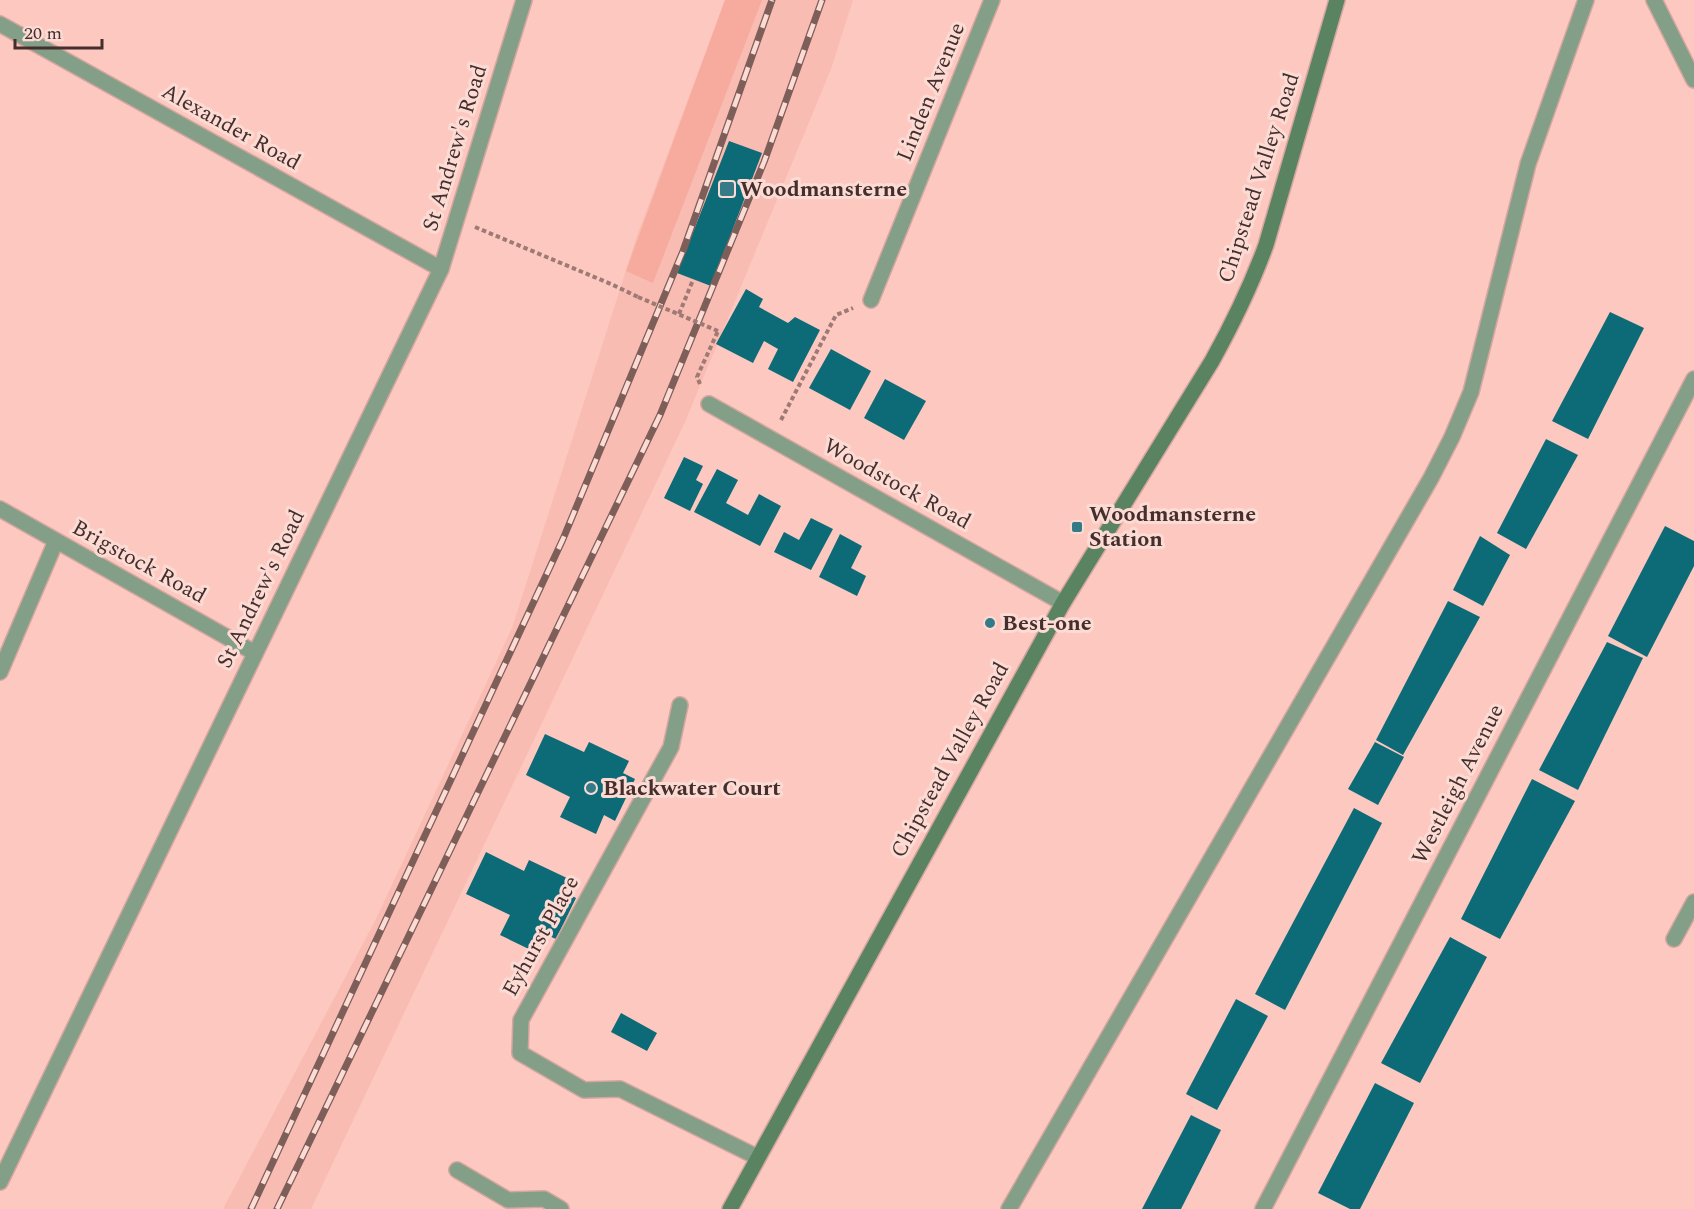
<svg xmlns="http://www.w3.org/2000/svg" width="1694" height="1209" viewBox="0 0 1694 1209" font-family="Spectral,serif">
  <rect width="100%" height="100%" fill="#fdc8bf"/>
  <polygon fill="#f9bcb2" points="725,0 853,0 831,69 685,422 311,1209 223,1209 376,919 512,628 637,236"/>
  <polygon fill="#f6ab9e" points="725,0 762,0 653,283 626,271"/>
  <g fill="#0d6b78">
    <polygon points="729,141 762,153 711,286 677,273"/>
    <polygon points="746,289 763,299 759,307 788,323 795,317 820,330 793,382 768,369 778,349 764,341 753,363 716,344"/>
    <polygon points="1610,312 1644,328 1588,439 1552,421"/>
    <polygon points="831,349 871,371 850,410 809,388"/>
    <polygon points="885,379 926,401 904,440 864,418"/>
    <polygon points="1546,439 1578,455 1526,549 1497,533"/>
    <polygon points="684,457 703,466 696,480 703,484 690,511 664,498"/>
    <polygon points="717,469 738,480 726,503 748,515 759,494 781,506 760,546 694,512"/>
    <polygon points="811,518 833,529 811,570 774,552 784,532 799,540"/>
    <polygon points="1665,526 1694,541 1694,566 1647,657 1608,636"/>
    <polygon points="840,534 862,546 851,568 866,576 857,596 819,577"/>
    <polygon points="1480,536 1510,555 1483,606 1453,590"/>
    <polygon points="1448,601 1480,617 1403,755 1376,740"/>
    <polygon points="1607,642 1643,658 1578,790 1539,770"/>
    <polygon points="545,734 584,752 589,742 629,761 623,773 635,779 615,821 604,815 596,834 560,817 570,797 526,775"/>
    <polygon points="1375,742 1404,757 1378,805 1348,789"/>
    <polygon points="1532,779 1575,801 1500,939 1461,919"/>
    <polygon points="1354,808 1382,823 1285,1010 1255,994"/>
    <polygon points="486,852 524,871 529,860 569,879 563,891 576,898 556,939 544,934 535,952 500,935 510,915 466,894"/>
    <polygon points="1450,937 1487,957 1420,1083 1381,1063"/>
    <polygon points="1236,999 1268,1016 1217,1110 1186,1094"/>
    <polygon points="621,1013 657,1033 647,1051 611,1032"/>
    <polygon points="1375,1083 1414,1103 1360,1209 1350,1209 1318,1193"/>
    <polygon points="1191,1115 1221,1130 1181,1209 1142,1209"/>
  </g>
  <g fill="none" stroke-linecap="round" stroke-linejoin="round">
    <g stroke="#d4a69f" stroke-width="18">
      <g id="lane">
        <polyline points="0,672 56,541"/>
        <polyline points="1674,939 1694,902"/>
        <polyline points="1009,1209 1431,478 1452,437 1471,392 1528,164 1586,0"/>
      </g>
    </g>
    <g stroke="#d4a69f" stroke-width="18">
      <g id="street">
        <polyline points="1654,0 1694,80"/>
        <polyline points="0,24 441,269"/>
        <polyline points="871,300 992,0"/>
        <polyline points="709,404 1063,603"/>
        <polyline points="0,509 255,653"/>
        <polyline points="680,705 671,747 521,1020 520,1053 584,1090 620,1089 757,1157"/>
        <polyline points="457,1170 508,1200 544,1199 561,1209"/>
        <polyline points="0,1182 441,269 524,0"/>
        <polyline points="1263,1209 1694,379"/>
      </g>
    </g>
    <g stroke="#d4a69f" stroke-width="18">
      <path id="secondary" d="M730,1209L1063,603L1212,361C1233,323 1251,286 1266,245L1337,0"/>
    </g>
    <g stroke="#9e7a74" stroke-width="4" stroke-dasharray="4.5 3" stroke-linecap="butt">
      <polyline points="475,227 611,284 638,297"/>
      <polyline points="679,314 693,280"/>
      <polyline points="700,384 697,377 718,331"/>
      <polyline points="781,420 836,315 853,308"/>
    </g>
    <use href="#lane" stroke="#839f88" stroke-width="15"/>
    <use href="#street" stroke="#839f88" stroke-width="15"/>
    <use href="#secondary" stroke="#5a8362" stroke-width="15"/>
    <g stroke="#7d5e59" stroke-width="7">
      <g id="rail">
        <polyline points="251,1209 563,539 683,251 772,0"/>
        <polyline points="277,1209 660,415 764,162 822,0"/>
      </g>
    </g>
    <use href="#rail" stroke="#fcdbd5" stroke-width="4.5" stroke-dasharray="14" stroke-linecap="butt"/>
    <polyline stroke="#9e7a74" stroke-width="4" stroke-dasharray="4.5 3" stroke-linecap="butt" points="638,297 718,331"/>
  </g>
  <g fill="#347b87" stroke="#fcdbd5" stroke-width="2">
    <rect x="719" y="181" width="16" height="16" rx="3"/>
    <rect x="1071" y="521" width="12" height="12" rx="3"/>
    <circle cx="990" cy="623" r="6"/>
    <circle cx="591" cy="788" r="6"/>
  </g>
  <g text-anchor="middle" dominant-baseline="central" stroke-width="6" stroke-linejoin="round" paint-order="stroke">
    <g font-size="22" fill="#442f2c" stroke="#fcdbd5">
      <text transform="translate(931 92) rotate(-68)">Linden Avenue</text>
      <text transform="translate(231 127) rotate(29)">Alexander Road</text>
      <text transform="translate(455 148) rotate(-73)">St Andrew's Road</text>
      <text transform="translate(1259 178) rotate(-72)">Chipstead Valley Road</text>
      <text transform="translate(897 484) rotate(29)">Woodstock Road</text>
      <text transform="translate(139 562) rotate(29)">Brigstock Road</text>
      <text transform="translate(261 589) rotate(-64)">St Andrew's Road</text>
      <text transform="translate(950 760) rotate(-61)">Chipstead Valley Road</text>
      <text transform="translate(1458 784) rotate(-63)">Westleigh Avenue</text>
      <text transform="translate(541 936) rotate(-61)">Eyhurst Place</text>
    </g>
    <g font-size="22" font-weight="bold" fill="#442f2c" stroke="#fcdbd5" text-anchor="start">
      <text x="740" y="189">Woodmansterne</text>
      <text x="1089" y="514">Woodmansterne<tspan x="1089" dy="25">Station</tspan></text>
      <text x="1002" y="623">Best-one</text>
      <text x="603" y="788">Blackwater Court</text>
    </g>
  </g>
  <path d="M15 39v9h87v-9" fill="none" stroke="#442f2c" stroke-width="3"/>
  <text x="24" y="39" font-size="18" fill="#442f2c" stroke="#fcdbd5" stroke-width="4.5" paint-order="stroke">20 m</text>
</svg>
